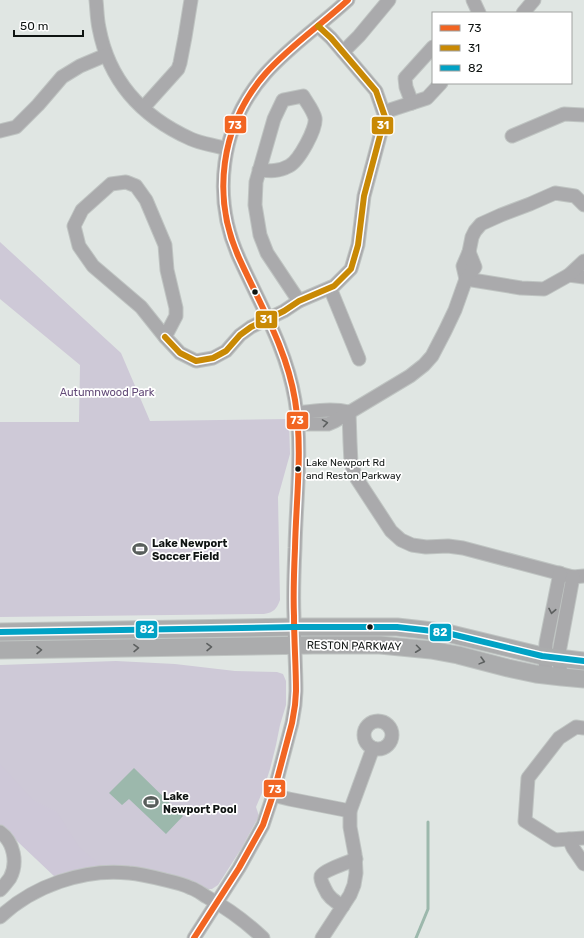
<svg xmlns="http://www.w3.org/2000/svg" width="584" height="938" viewBox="0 0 584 938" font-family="Rubik,sans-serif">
  <rect width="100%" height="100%" fill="#e0e6e3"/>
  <g fill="#cec9d7">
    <path d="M0,242L121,353L150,421L289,419L290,454L278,497L280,600C276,610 274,612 264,614L0,617V422H79L80,365L0,299Z"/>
    <polygon points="116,661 175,664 235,671 277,672 283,674 286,681 286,705 280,725 276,745 270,769 264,788 256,807 259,816 241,849 218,885 212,889 206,889 103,867 0,825 0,665"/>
  </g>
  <polygon fill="#cec8d8" points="0,764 33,800 57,812 79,847 103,867 55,877 0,825"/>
  <polygon fill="#9cb8ac" points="134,768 183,816 166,834 129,799 122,805 109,793"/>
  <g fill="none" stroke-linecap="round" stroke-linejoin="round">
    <polyline stroke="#9cb8ac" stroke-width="3" points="416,938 428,909 428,822"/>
    <g stroke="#bfc4c2" stroke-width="15">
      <g id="minor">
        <path d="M96,0C97,9 97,19 99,28C109,81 142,117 191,139C202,144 215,145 226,149"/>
        <polyline points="473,0 479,13"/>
        <polyline points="523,13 534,0"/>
        <polyline points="343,52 359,36 389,0"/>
        <polyline points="412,103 406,87 405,78 433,47"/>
        <polyline points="143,108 178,69 180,63 185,37 190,6 191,0"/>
        <polyline points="384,112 427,98 441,83"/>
        <polyline points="0,131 16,127 38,105 62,77 80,66 106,55"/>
        <polyline points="512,136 564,114 584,115"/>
        <path d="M259,170C270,171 278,172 289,166C299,161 317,128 315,118C313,110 307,103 303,96L283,100L274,119L256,182L255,205L260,235L267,253L299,301"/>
        <polygon points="126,182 136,186 146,200 165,245 167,270 176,308 176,316 165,337 141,307 93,266 79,246 74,226 82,210 111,184"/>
        <polyline points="569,275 584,277"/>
        <polyline points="466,279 463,266 469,252 472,237 475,231 481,224 501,215 530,204 555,193 575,196 584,205"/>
        <polyline points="466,279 521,288 544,289 569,275 584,261"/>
        <polyline points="330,288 359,359"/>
        <polyline points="165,337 180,353 196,361 213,358 226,351 240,335 251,327 284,311 299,301 334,286 351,269 358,245 364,196 385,117 376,91 331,38 318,26"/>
        <polyline points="349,412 350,442 351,463 353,469 357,479 391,531 401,540 412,545 426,547 448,546 463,548 573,577 584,576"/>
        <path d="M297,413C313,411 332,408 349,412"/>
        <polyline points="298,424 328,424 335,421 410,376 424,365 432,356 445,331 455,310 466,279 475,267 469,252"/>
        <polyline points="546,675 545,656 546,643 560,573"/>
        <polyline points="562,677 558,658 573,577"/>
        <circle cx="378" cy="735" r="14"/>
        <polyline points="584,728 576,727 559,738 528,778 525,821 555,840 584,838"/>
        <polyline points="273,795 289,799 350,811"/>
        <path d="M0,832C14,842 18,863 10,878C7,882 4,886 0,890"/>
        <polyline points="569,839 573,848 584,864"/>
        <path d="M343,906C335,902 328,897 325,889C323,885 320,880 321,876C324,870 349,862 356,859"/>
        <path d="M0,917C33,886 84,868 129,873C141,874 153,877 165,880C174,882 183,884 191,888C197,890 202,894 207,897C227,908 246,922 263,938"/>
        <path d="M194,938L239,868L263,825L273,795L292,723L295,705L296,691C296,666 294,641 294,616C293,593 294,570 295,548C296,499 303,449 295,400C287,350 261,306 240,260C211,198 220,125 266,73C290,46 321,25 348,0"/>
        <polyline points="322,938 350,895 354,885 356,873 355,854 350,827 350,811 373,748"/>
      </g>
    </g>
    <g stroke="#bfc4c2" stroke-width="19">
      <g id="major">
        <polyline points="0,632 294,627 397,627 424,630 447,633 542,656 584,661"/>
        <polyline points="0,650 313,645 380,645 431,650 458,655 508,668 536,674 562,677 584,679"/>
      </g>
    </g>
    <use href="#minor" stroke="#aaaaac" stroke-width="13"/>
    <use href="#major" stroke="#abacad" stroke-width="17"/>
    <g stroke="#fff" stroke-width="9">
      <path id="bus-1" d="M194,938L239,868L263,825L273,795L292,723L295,705L296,691C296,666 294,641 294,616C293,593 294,570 295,548C296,499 303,449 295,400C287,350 261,306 240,260C211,198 220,125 266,73C290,46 321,25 348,0"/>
    </g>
    <g stroke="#fff" stroke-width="9">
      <polyline id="bus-2" points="165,337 180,353 196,361 213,358 226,351 240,335 251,327 284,311 299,301 334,286 351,269 358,245 364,196 385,117 376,91 331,38 318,26"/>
    </g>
    <g stroke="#fff" stroke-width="9">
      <polyline id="bus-3" points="0,632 294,627 397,627 424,630 447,633 542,656 584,661"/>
    </g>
    <use href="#bus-1" stroke="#f26522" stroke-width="6"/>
    <use href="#bus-2" stroke="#c98904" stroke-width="6"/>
    <use href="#bus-3" stroke="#01a2c5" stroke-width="6"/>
  </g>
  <defs><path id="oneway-chevron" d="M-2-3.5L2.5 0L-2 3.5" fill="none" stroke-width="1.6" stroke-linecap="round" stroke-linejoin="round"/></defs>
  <g stroke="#5c5f5f">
    <use href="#oneway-chevron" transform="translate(325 423) rotate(-9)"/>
    <use href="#oneway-chevron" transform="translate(552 611) rotate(101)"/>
  </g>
  <g stroke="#5d6060">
    <use href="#oneway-chevron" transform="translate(209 647) rotate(-1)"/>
    <use href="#oneway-chevron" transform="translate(136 648) rotate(-1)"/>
    <use href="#oneway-chevron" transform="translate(418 649) rotate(7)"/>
    <use href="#oneway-chevron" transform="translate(39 650) rotate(-1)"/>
    <use href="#oneway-chevron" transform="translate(482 661) rotate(15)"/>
  </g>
  <defs>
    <g id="stadium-bare" transform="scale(1.2)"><path d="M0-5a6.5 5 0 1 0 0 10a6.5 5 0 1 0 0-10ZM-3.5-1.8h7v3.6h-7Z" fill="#585e5b" stroke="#fff" stroke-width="2.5" paint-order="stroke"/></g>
  </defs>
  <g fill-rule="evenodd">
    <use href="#stadium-bare" x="140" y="549"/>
    <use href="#stadium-bare" x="151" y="802"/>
  </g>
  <g fill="#0f1412" stroke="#fff" stroke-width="1.5">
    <circle cx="255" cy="292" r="3.5"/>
    <circle cx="298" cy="469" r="3.5"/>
    <circle cx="370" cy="627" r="3.5"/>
  </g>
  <g text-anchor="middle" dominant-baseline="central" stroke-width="3.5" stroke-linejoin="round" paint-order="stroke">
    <g font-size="10" fill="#0f1412" stroke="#fff" text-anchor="start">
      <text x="306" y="463">Lake Newport Rd<tspan x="306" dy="13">and Reston Parkway</tspan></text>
    </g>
    <g font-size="11" fill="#644c79" stroke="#fff">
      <text x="107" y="392">Autumnwood Park</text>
    </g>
    <g font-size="11" font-weight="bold" fill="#0f1412" stroke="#fff" text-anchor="start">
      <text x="152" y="543">Lake Newport<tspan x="152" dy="13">Soccer Field</tspan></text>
      <text x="163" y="796">Lake<tspan x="163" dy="13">Newport Pool</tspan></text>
    </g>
    <g font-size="11" fill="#0f1412" stroke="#fff">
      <text transform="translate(354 646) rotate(1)">RESTON PARKWAY</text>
    </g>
  </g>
  <g stroke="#fff" stroke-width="1.5">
    <rect x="224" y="115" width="23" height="19" rx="4" fill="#f26522"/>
    <rect x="371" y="116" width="23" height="19" rx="4" fill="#c98904"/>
    <rect x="255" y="310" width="23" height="19" rx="4" fill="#c98904"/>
    <rect x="286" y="411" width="23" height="19" rx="4" fill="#f26522"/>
    <rect x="135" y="620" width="23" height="19" rx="4" fill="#01a2c5"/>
    <rect x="429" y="623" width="23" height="19" rx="4" fill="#01a2c5"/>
    <rect x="263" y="779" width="23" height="19" rx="4" fill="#f26522"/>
  </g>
  <g font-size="11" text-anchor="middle" font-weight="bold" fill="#fff">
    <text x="235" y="129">73</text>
    <text x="383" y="129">31</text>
    <text x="266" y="323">31</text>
    <text x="297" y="424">73</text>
    <text x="147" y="633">82</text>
    <text x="440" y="636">82</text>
    <text x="275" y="793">73</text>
  </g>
  <rect x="432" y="12" width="140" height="72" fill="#ffffff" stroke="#9fa1a0"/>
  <rect x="440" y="25" width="20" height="6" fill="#f26522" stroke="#9fa1a0"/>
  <text x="468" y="32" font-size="12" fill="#0f1412">73</text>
  <rect x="440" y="45" width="20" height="6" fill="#c98904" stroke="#9fa1a0"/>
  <text x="468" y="52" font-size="12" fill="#0f1412">31</text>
  <rect x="440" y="65" width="20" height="6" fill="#01a2c5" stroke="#9fa1a0"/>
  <text x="468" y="72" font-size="12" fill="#0f1412">82</text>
  <path d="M14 30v6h69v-6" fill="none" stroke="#0f1412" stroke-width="2"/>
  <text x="20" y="30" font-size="12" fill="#0f1412" stroke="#ffffff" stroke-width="3" paint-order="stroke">50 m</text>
</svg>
